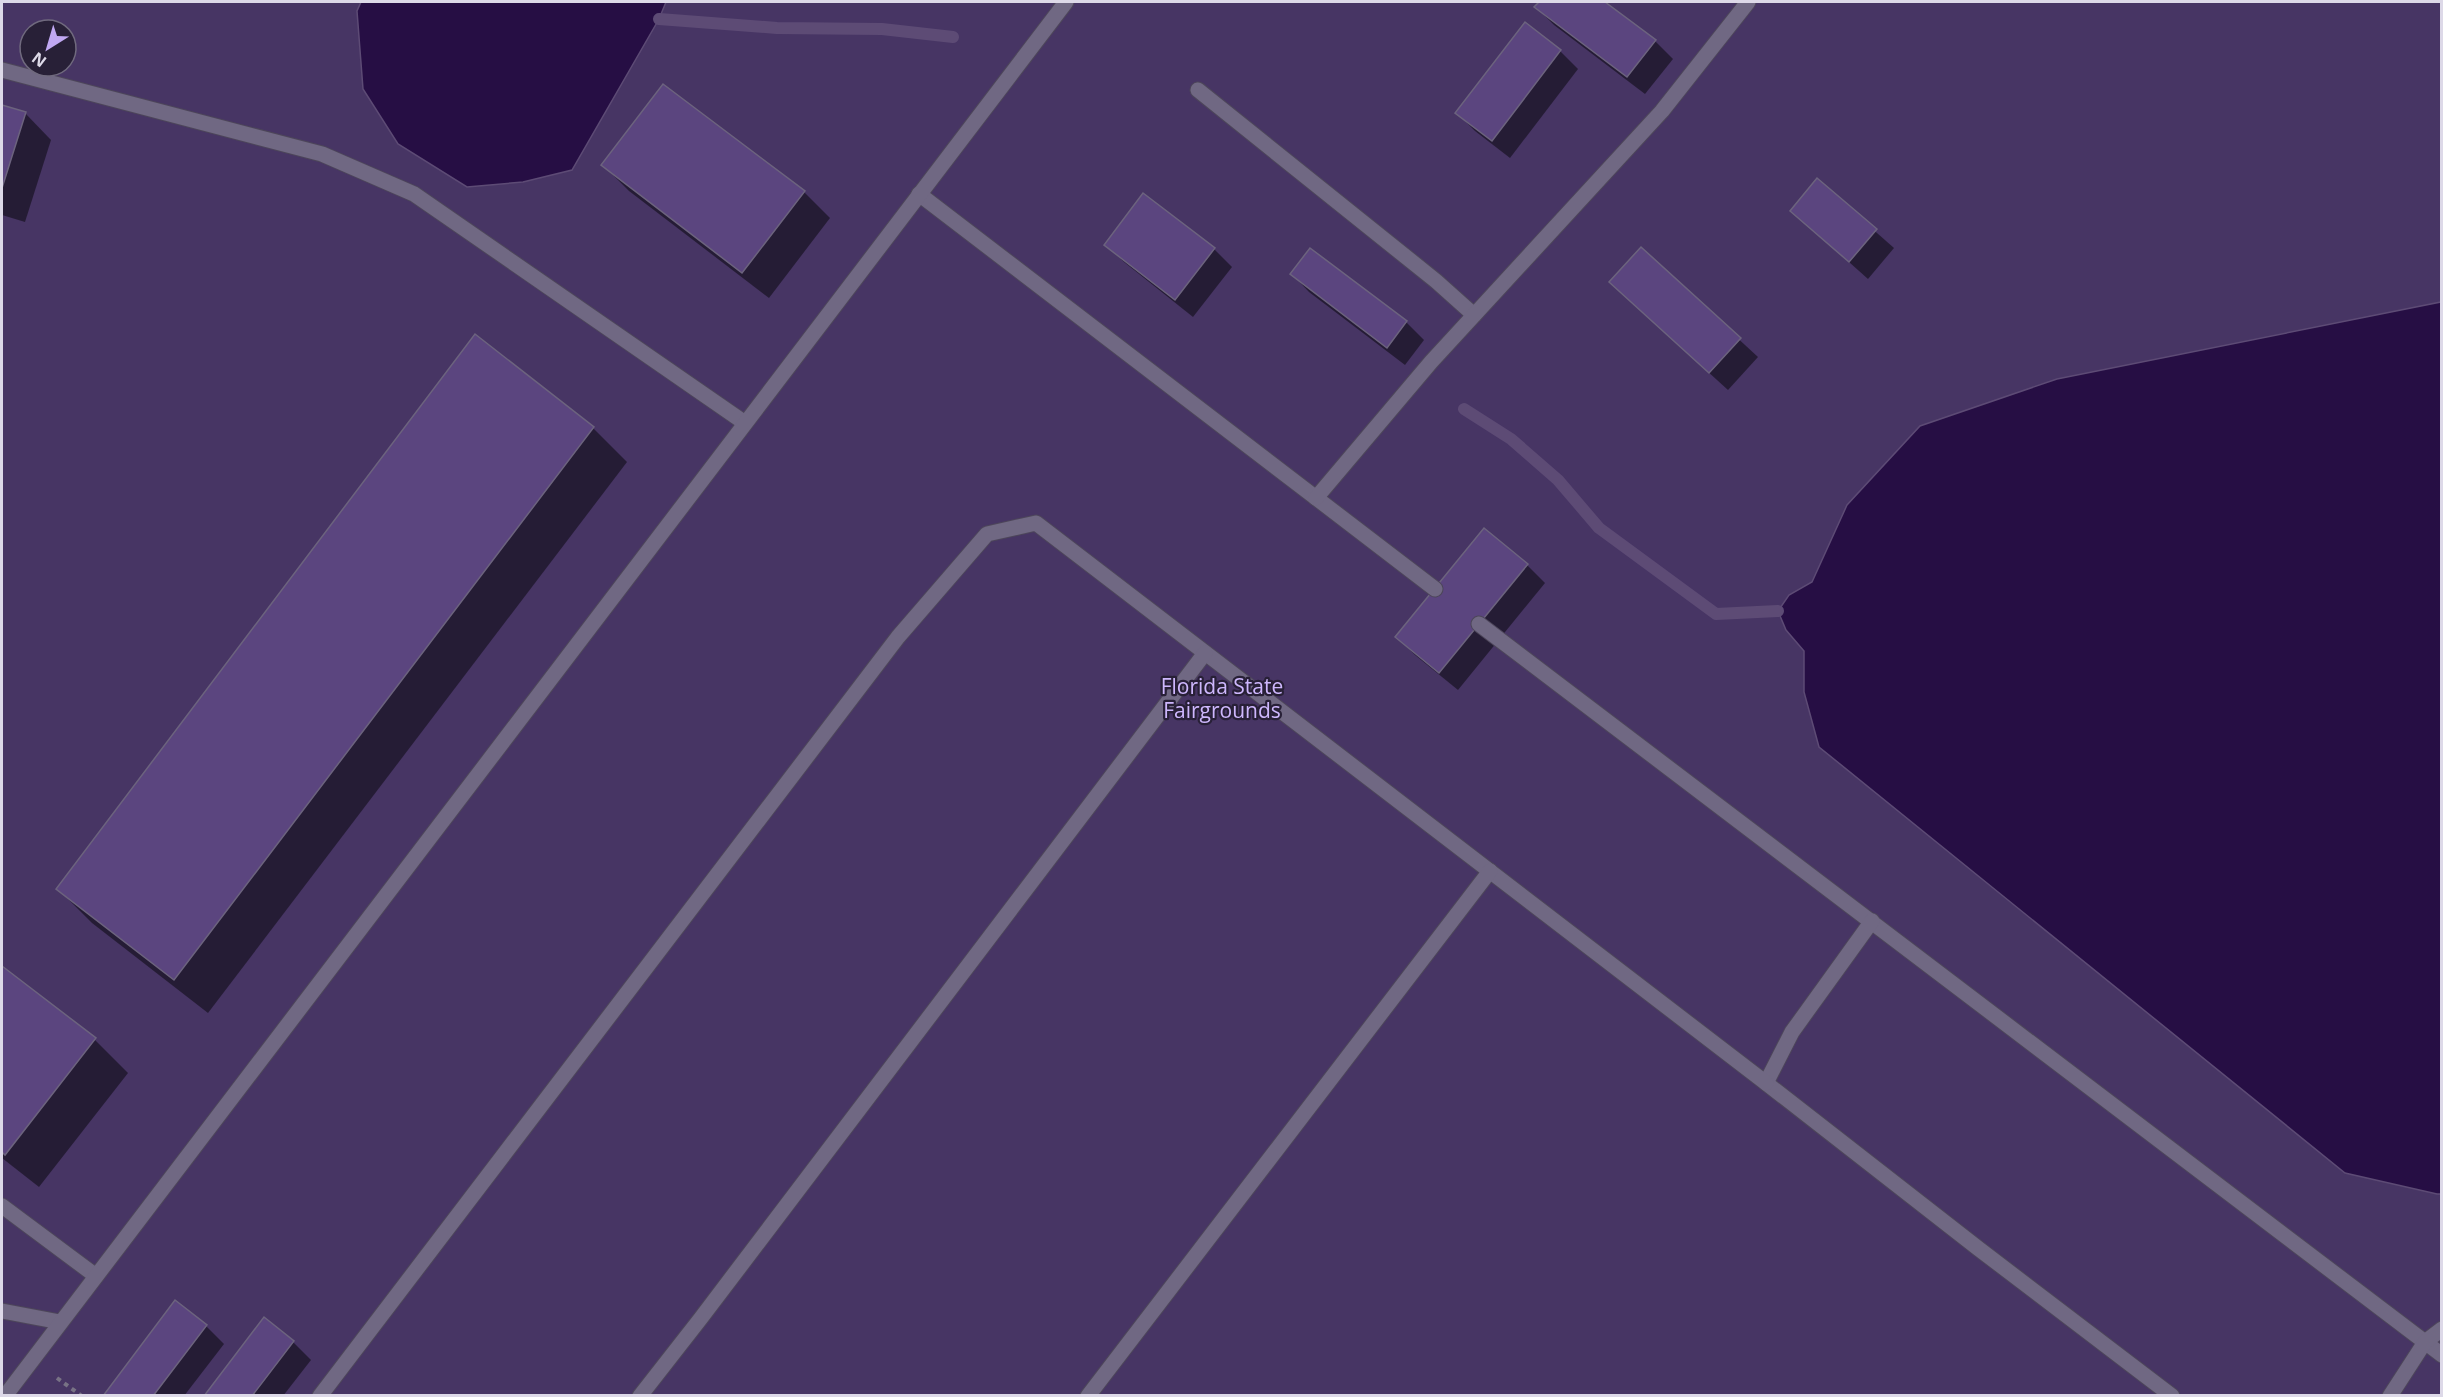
<svg xmlns="http://www.w3.org/2000/svg" width="2443" height="1397" viewBox="0 0 2443 1397" font-family="'Open Sans',sans-serif">
  <rect width="100%" height="100%" fill="#322a41"/>
  <path fill="#473564" fill-rule="evenodd" d="M2,2H2441V1395H2ZM30,30H66V66H30Z"/>
  <g fill="#260e44" stroke="#5d4b75" stroke-width="1.5">
    <polygon points="361,2 666,2 659,19 572,170 523,182 467,187 398,144 363,89 357,11"/>
    <polygon points="2441,302 2442,1194 2437,1194 2345,1173 1819,747 1804,692 1804,651 1786,630 1778,611 1789,595 1812,582 1847,505 1920,426 2057,379"/>
  </g>
  <g fill="#0007">
    <polygon points="1541,2 1603,2 1655,41 1673,59 1645,94 1554,25 1536,7"/>
    <polygon points="1525,24 1560,51 1578,69 1510,158 1475,131 1457,113"/>
    <polygon points="2,106 25,113 51,140 25,222 2,215"/>
    <polygon points="603,165 804,192 830,218 769,298 629,191"/>
    <polygon points="1817,180 1894,248 1868,279 1792,211"/>
    <polygon points="1106,245 1214,249 1232,267 1193,317 1124,262"/>
    <polygon points="1641,249 1758,357 1728,390 1629,300"/>
    <polygon points="1292,274 1406,322 1424,340 1405,365 1309,292"/>
    <polygon points="593,428 627,462 208,1013 92,923 58,889"/>
    <polygon points="1527,565 1545,583 1458,690 1415,655 1397,637"/>
    <polygon points="2,968 95,1040 128,1073 39,1187 2,1158"/>
    <polygon points="206,1326 224,1344 184,1396 105,1396"/>
    <polygon points="293,1342 311,1360 283,1396 206,1396"/>
  </g>
  <g fill="none" stroke-linecap="round" stroke-linejoin="round">
    <g stroke="#5d4b75" stroke-width="12">
      <polyline points="659,19 777,28 882,29 953,37"/>
      <polyline points="1464,409 1511,439 1558,480 1599,528 1716,614 1778,611"/>
    </g>
  </g>
  <g fill="#5b457f" stroke="#6c637e" stroke-width="1.5">
    <polygon points="1539,2 1605,2 1656,40 1627,77 1534,7"/>
    <polygon points="1525,22 1561,50 1492,141 1455,113"/>
    <polygon points="663,84 805,191 742,273 601,165"/>
    <polygon points="2,105 26,112 2,188"/>
    <polygon points="1817,178 1877,229 1849,262 1790,211"/>
    <polygon points="1143,193 1215,248 1175,300 1104,245"/>
    <polygon points="1641,247 1741,338 1709,373 1609,282"/>
    <polygon points="1310,248 1407,321 1387,348 1290,274"/>
    <polygon points="475,334 594,427 174,980 56,889"/>
    <polygon points="1484,528 1528,564 1439,673 1395,637"/>
    <polygon points="2,966 96,1038 5,1155 2,1152"/>
    <polygon points="175,1300 207,1325 153,1396 103,1396"/>
    <polygon points="264,1317 294,1341 252,1396 204,1396"/>
  </g>
  <g fill="none" stroke-linecap="round" stroke-linejoin="round">
    <g stroke="#4d465a" stroke-width="17">
      <g id="lane">
        <polyline points="2,70 322,154 414,194 745,423"/>
        <polyline points="1198,90 1436,281 1474,315"/>
        <polyline points="919,194 1435,589"/>
        <polyline points="1316,498 1431,362 1662,111 1748,2"/>
        <polyline points="1479,624 2442,1355"/>
        <polyline points="1872,921 1792,1032 1766,1083 1979,1249 2172,1396"/>
        <polyline points="2,1206 96,1276"/>
        <polyline points="2,1311 60,1322"/>
        <polyline points="5,1396 1066,2"/>
        <polyline points="320,1396 898,637 987,534 1036,523 1766,1083"/>
        <polyline points="640,1396 701,1318 1205,653"/>
        <polyline points="1088,1396 1490,871"/>
        <polyline points="2390,1396 2425,1342 2442,1329"/>
      </g>
    </g>
    <polyline stroke="#787285" stroke-width="4" stroke-dasharray="4.5 4.5" stroke-linecap="butt" points="57,1378 82,1396"/>
    <use href="#lane" stroke="#706883" stroke-width="15"/>
  </g>
  <g text-anchor="middle" dominant-baseline="central" stroke-width="4.5" stroke-linejoin="round" paint-order="stroke">
    <g font-size="21" fill="#ceb7fd" stroke="#282037">
      <text x="1222" y="686">Florida State<tspan x="1222" dy="24">Fairgrounds</tspan></text>
    </g>
  </g>
  <rect width="2443" height="1397" fill="none" stroke="#ddd9e8" stroke-width="6"/>
  <g transform="translate(48 48) rotate(217)"><circle r="28" fill="#282037" stroke="#706a7e" stroke-width="1.5"/>
  <path d="M0-4.5L10 22L0 15L-10 22Z" fill="#c1a8f3"/>
  <text y="-9" font-size="16" font-weight="bold" text-anchor="middle" fill="#ddd9e8">N</text>
  </g>
</svg>
